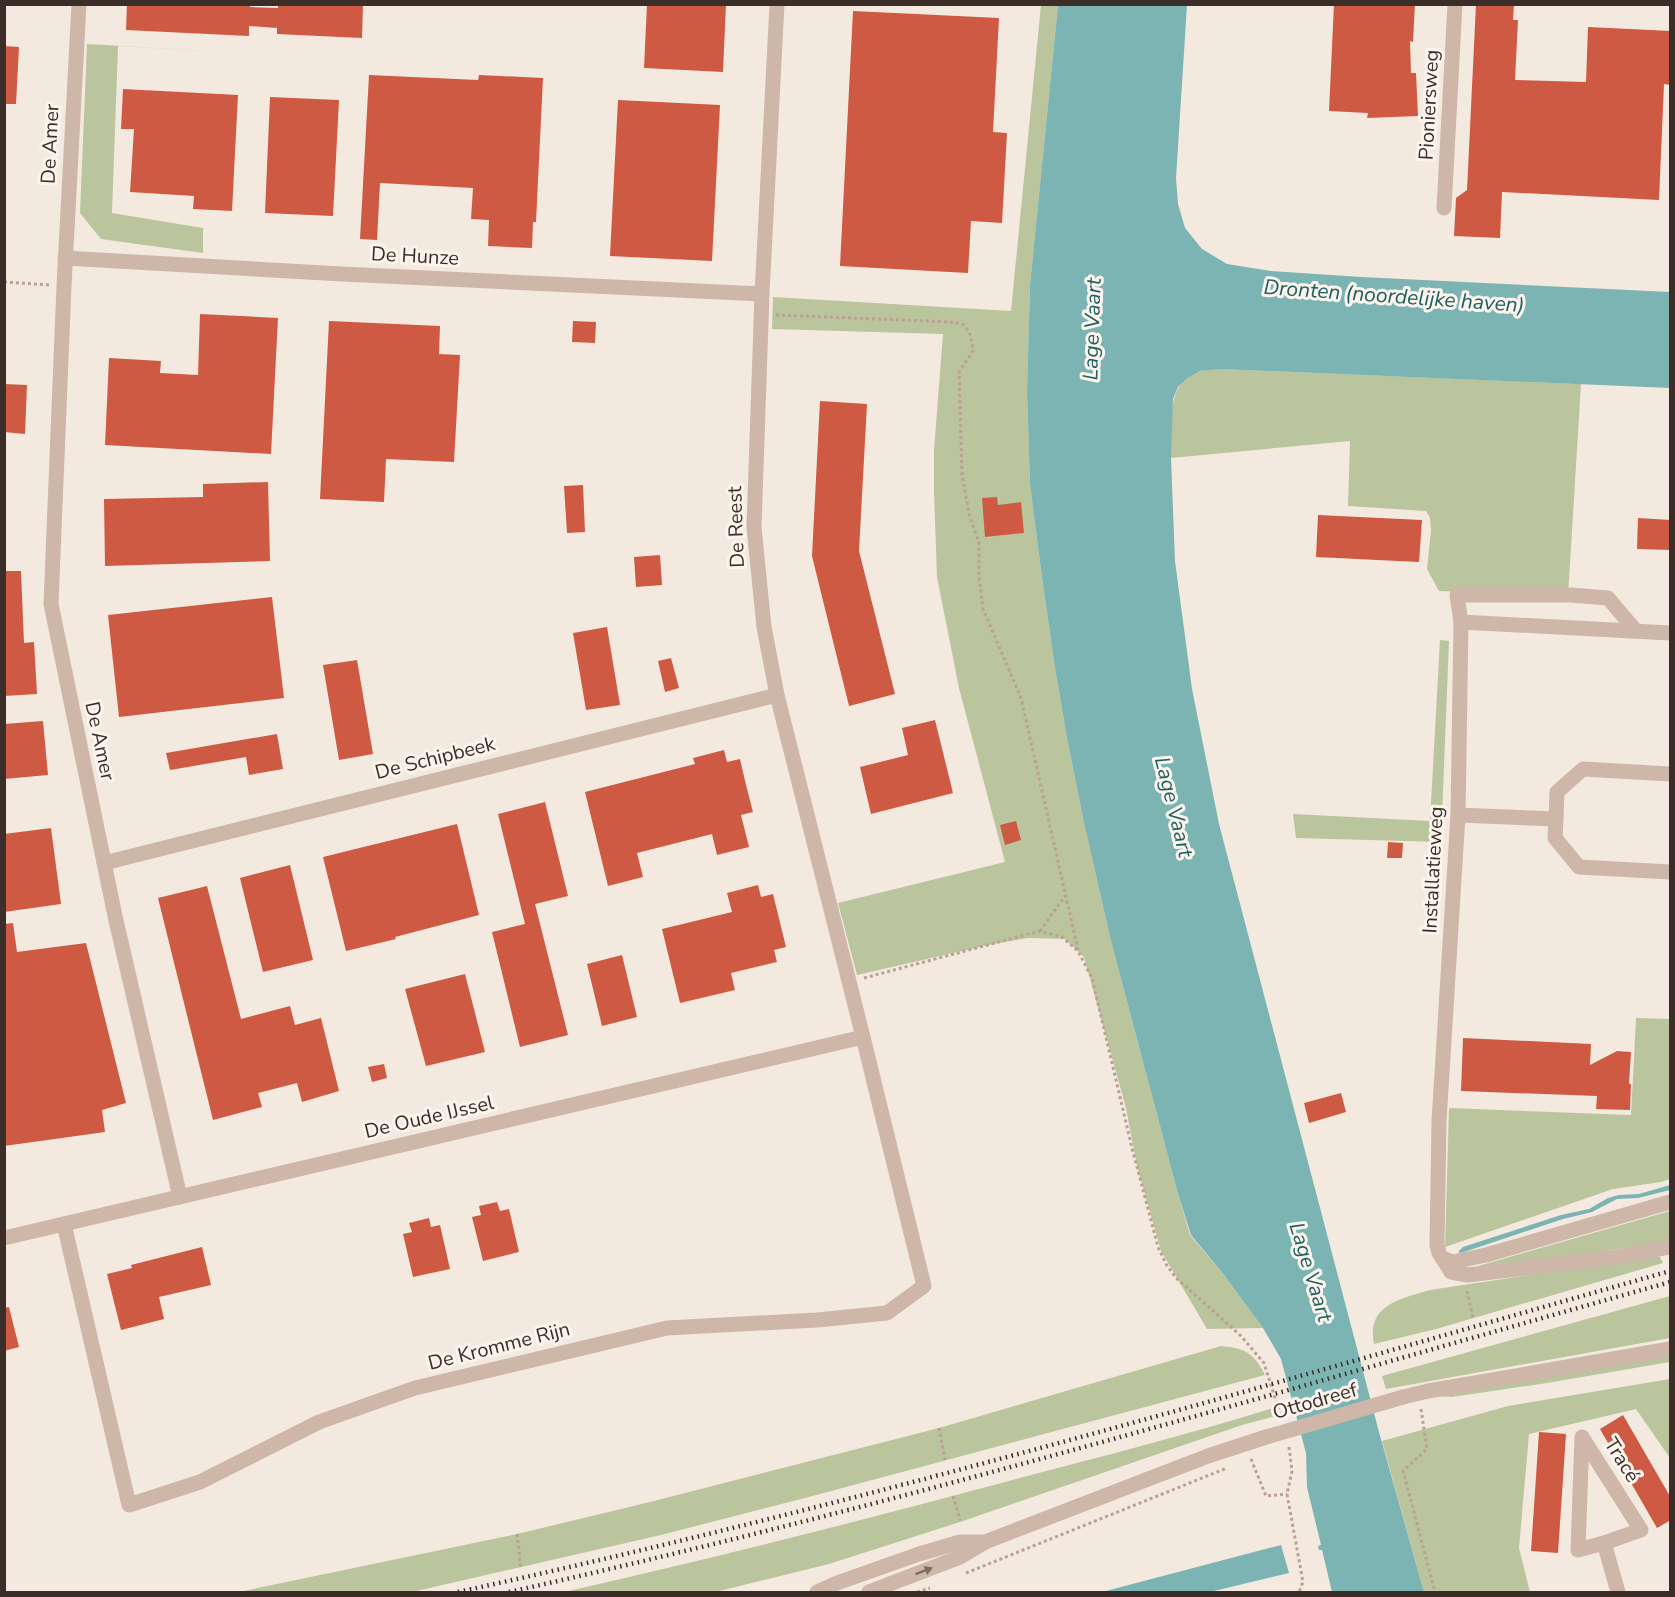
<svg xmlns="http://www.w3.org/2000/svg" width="1675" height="1597" viewBox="0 0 1675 1597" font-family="'Nunito Sans',sans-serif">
  <rect width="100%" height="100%" fill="#f4e9df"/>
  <g fill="#bbc59d">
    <polygon points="1041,5 1058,5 1030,285 1027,391 1030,484 1042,578 1055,668 1067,738 1084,823 1111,941 1178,1194 1190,1235 1224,1275 1263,1328 1207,1329 1161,1251 1137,1166 1126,1108 1084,957 1065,939 1028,938 988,945 857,975 838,903 1005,862 959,688 937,577 934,493 934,450 943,334 772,329 773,297 1011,311"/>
    <polygon points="87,44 280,55 118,46 112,213 203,228 203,253 101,239 80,213"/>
    <path d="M1220,369L1581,384L1568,596L1439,591L1427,569L1431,531L1430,518L1426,511L1348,506L1350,441L1171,458C1172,428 1164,380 1201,371C1207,370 1214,369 1220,369Z"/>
    <polygon points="1440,640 1449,641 1441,842 1296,838 1293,814 1430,821"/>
    <polygon points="1636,1018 1670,1019 1670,1179 1661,1182 1613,1189 1445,1247 1449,1108 1631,1115"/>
    <polygon points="1670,1211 1670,1242 1489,1267 1478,1266"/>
    <path d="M1656,1256L1660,1257L1663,1263L1436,1329L1374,1344C1366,1305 1400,1299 1430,1290Z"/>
    <polygon points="1670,1296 1670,1338 1386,1389 1382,1376"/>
    <path d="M1221,1346C1245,1348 1254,1353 1265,1375L805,1498L661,1535L412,1592H239L517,1534L650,1502L939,1428Z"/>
    <polygon points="1670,1356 1670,1362 1547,1383 1452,1397 1430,1396"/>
    <polygon points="1670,1379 1670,1458 1636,1409 1529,1434 1519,1548 1530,1592 1424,1592 1382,1441 1508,1406"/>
    <path d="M1273,1408L1276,1416L1242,1425L963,1521L829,1564L715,1592H564C712,1559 859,1521 1005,1482C1095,1458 1185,1436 1273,1408Z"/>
  </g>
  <g fill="#7bb4b2">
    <polygon points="1058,5 1187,5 1176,178 1178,204 1185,228 1202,249 1227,264 1271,271 1361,277 1670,292 1670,388 1220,369 1200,371 1187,378 1178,387 1173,399 1171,458 1175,561 1192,689 1219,824 1379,1432 1424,1592 1332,1592 1322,1550 1319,1550 1318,1546 1321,1545 1307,1487 1306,1453 1281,1359 1263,1328 1224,1275 1191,1235 1178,1194 1111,941 1084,823 1067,738 1055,668 1042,578 1030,484 1027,391 1030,285"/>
    <polygon points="1670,1185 1670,1190 1638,1198 1617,1199 1592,1212 1563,1219 1461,1253 1458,1252 1463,1247 1561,1215 1589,1209 1608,1198 1619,1195 1639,1194"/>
    <polygon points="1281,1545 1289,1573 1210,1592 1102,1592"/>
  </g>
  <g fill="#ce5a43">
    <polygon points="127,4 250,4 250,7 278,8 278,4 363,4 362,38 277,34 277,28 249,26 249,36 126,30"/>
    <polygon points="647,4 726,4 723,72 644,68"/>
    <polygon points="1334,4 1415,4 1413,42 1410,41 1411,73 1416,73 1418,116 1367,118 1368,113 1329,111"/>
    <polygon points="1476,4 1514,4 1513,20 1518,20 1515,80 1586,82 1588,27 1671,31 1671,85 1664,84 1659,200 1502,192 1500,238 1454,236 1456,198 1467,190"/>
    <polygon points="853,11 999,18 993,132 1007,133 1002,223 971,221 968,273 840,266"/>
    <polygon points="4,46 19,47 16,104 4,104"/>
    <polygon points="369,75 478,80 479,75 543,78 536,222 533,222 532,248 488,246 489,220 471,219 473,188 380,183 377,240 360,239"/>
    <polygon points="123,89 238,95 232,211 193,209 194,196 130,192 134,129 121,129"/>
    <polygon points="270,97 339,100 333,216 265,213"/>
    <polygon points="618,100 720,105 712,261 610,256"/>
    <polygon points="200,314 278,318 271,454 105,445 109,358 161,361 160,373 198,375"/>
    <polygon points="329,321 440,326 439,354 460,355 454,462 386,459 384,502 320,499"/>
    <polygon points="573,321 596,322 595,343 572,342"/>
    <polygon points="4,384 27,385 25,434 4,432"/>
    <polygon points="820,401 867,404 859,551 895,694 849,706 812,556"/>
    <polygon points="268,482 270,561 105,566 104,499 203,497 203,484"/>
    <polygon points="583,485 585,532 567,533 564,486"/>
    <polygon points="997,497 998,505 1021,502 1024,533 985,537 982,498"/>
    <polygon points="1318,515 1422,520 1419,562 1316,557"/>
    <polygon points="1638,518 1671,520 1671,550 1637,549"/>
    <polygon points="660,555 662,585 636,587 634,557"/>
    <polygon points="4,571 21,571 24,643 34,642 37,694 4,696"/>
    <polygon points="272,597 284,698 119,717 108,615"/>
    <polygon points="607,627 620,705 586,710 573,633"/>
    <polygon points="671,658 679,688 665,692 658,661"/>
    <polygon points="357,660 373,754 339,760 323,665"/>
    <polygon points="935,720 953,793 871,814 860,767 908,755 902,728"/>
    <polygon points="43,721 48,775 4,779 4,724"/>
    <polygon points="277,734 283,769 249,775 246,757 170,770 166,753"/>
    <polygon points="724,750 727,762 740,759 746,785 753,812 741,815 749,847 717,855 712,834 637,853 643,877 608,886 585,792 695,764 693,758"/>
    <polygon points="545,802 568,896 535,904 568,1035 520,1047 492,932 525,924 498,814"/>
    <polygon points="1016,821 1021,840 1005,845 1000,825"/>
    <polygon points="457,824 479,915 395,937 396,939 346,951 323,857"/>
    <polygon points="51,828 61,904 4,912 4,834"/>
    <polygon points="1388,842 1403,843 1402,858 1387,858"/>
    <polygon points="290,865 313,960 263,972 240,878"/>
    <polygon points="758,885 761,897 773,894 786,947 774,950 777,962 731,973 735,990 680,1003 662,929 732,912 727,893"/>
    <polygon points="207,886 241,1019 290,1006 295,1025 321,1018 339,1091 302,1102 297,1083 258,1093 262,1107 213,1120 158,898"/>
    <polygon points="13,923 17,952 86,943 126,1103 102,1110 105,1132 4,1146 4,924"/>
    <polygon points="622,955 637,1017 602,1026 587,964"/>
    <polygon points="465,974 485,1052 426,1066 405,989"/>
    <polygon points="1463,1038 1591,1044 1590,1065 1617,1051 1631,1052 1629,1084 1631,1084 1630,1110 1596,1109 1597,1096 1461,1091"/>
    <polygon points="384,1064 387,1078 372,1082 368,1067"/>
    <polygon points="1341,1093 1346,1112 1309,1123 1304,1103"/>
    <polygon points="497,1202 500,1211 509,1209 519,1252 483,1261 472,1217 481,1215 479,1206"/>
    <polygon points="429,1218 431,1227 440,1225 450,1269 413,1277 403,1234 412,1232 409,1223"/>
    <polygon points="202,1247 211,1285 159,1297 164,1319 121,1330 107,1274 132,1268 131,1265"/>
    <polygon points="9,1307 19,1347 4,1351 4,1308"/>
    <polygon points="1623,1415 1671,1498 1671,1520 1657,1528 1600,1429"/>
    <polygon points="1539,1432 1566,1434 1558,1553 1531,1551"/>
  </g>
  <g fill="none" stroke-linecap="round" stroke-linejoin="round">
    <g stroke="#baa193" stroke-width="3" stroke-dasharray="3 3" stroke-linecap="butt">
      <polyline points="4,282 50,285"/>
      <polyline points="776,315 952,322 964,325 971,336 973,351 959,372 962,474 969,514 979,543 979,576 983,609 1021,698 1078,950"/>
      <polyline points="1040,931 1065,896"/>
      <polyline points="864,978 1040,931 1062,937 1078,951 1092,978 1132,1148 1158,1247 1166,1264 1176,1278 1241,1336 1264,1363 1281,1417"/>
      <polyline points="1467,1291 1473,1318"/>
      <polyline points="1421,1409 1427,1449 1403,1471 1435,1592"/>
      <polyline points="939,1428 945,1460"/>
      <polyline points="1289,1447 1292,1471 1287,1494 1303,1582 1299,1592"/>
      <polyline points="1251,1459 1266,1496 1287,1494"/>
      <polyline points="953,1496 960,1520"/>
      <polyline points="517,1534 521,1568"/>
      <polyline points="966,1573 1227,1468"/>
      <polyline points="917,1592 930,1588"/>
    </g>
    <g stroke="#ceb7a9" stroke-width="15">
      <polyline points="79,4 64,286 51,604 115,916 180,1197"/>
      <polyline points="1444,208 1455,4"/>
      <polyline points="65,258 342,274 762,294"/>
      <polyline points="1461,622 1670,633"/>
      <polyline points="1636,631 1608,598 1571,595 1457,595 1461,622 1458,815 1439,1121 1437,1245 1439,1253 1442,1258 1453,1262 1486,1255 1670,1202"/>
      <polyline points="1458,815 1556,819 1557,792 1583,769 1670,774"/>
      <polyline points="1556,819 1555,838 1579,867 1670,872"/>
      <polyline points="104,863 777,695"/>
      <polyline points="64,1224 129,1505 200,1482 319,1422 415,1388 667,1328 817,1320 887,1313 924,1286 863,1037 777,695 764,627 754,527 762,294 777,4"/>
      <polyline points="4,1238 863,1037"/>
      <polyline points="1443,1259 1451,1272 1468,1275 1617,1257 1670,1247"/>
      <polyline points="1403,1397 1428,1391 1670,1349"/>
      <polygon points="1582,1437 1641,1530 1604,1543 1578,1550"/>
      <polyline points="1604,1543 1618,1592"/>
      <polyline points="817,1592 837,1583 919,1554 960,1542 985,1542"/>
      <polyline points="869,1592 960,1557 985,1542 1208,1456 1263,1438"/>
    </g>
    <g stroke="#3b2e29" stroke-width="4.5" stroke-dasharray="1.5 4.5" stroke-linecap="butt">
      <path d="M458,1592C867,1503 1268,1385 1670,1271"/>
      <path d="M509,1592C900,1505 1285,1390 1670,1282"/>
    </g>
    <polyline stroke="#ceb7a9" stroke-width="15" points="1263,1438 1403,1397"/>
  </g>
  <defs><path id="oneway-solid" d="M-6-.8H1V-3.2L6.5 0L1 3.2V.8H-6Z" transform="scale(1.5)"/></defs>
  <use fill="#7d6c63" href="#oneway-solid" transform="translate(924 1571) rotate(-21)"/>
  <g text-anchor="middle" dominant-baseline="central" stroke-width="6" stroke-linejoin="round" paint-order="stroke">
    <g font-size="20" fill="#3b2e29" stroke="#fbf3ec">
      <text transform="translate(1429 105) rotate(-87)">Pioniersweg</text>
      <text transform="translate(50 144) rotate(-87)">De Amer</text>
      <text transform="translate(415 256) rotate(3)">De Hunze</text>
      <text transform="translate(736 527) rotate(-92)">De Reest</text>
      <text transform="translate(100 741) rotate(78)">De Amer</text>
      <text transform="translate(435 758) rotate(-14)">De Schipbeek</text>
      <text transform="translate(1433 870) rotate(-87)">Installatieweg</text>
      <text transform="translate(429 1117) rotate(-13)">De Oude IJssel</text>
      <text transform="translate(499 1346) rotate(-14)">De Kromme Rijn</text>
      <text transform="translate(1315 1401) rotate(-16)">Ottodreef</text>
      <text transform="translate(1622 1460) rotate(58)">Tracé</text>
    </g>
    <g font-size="21" font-style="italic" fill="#1c605f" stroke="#fbf3ec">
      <text transform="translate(1394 296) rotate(4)">Dronten (noordelijke haven)</text>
      <text transform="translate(1092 329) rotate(-88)">Lage Vaart</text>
      <text transform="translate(1174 807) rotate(76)">Lage Vaart</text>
      <text transform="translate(1311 1272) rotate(73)">Lage Vaart</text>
    </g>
  </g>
  <rect width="1675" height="1597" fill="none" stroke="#3b2e29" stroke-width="12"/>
</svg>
